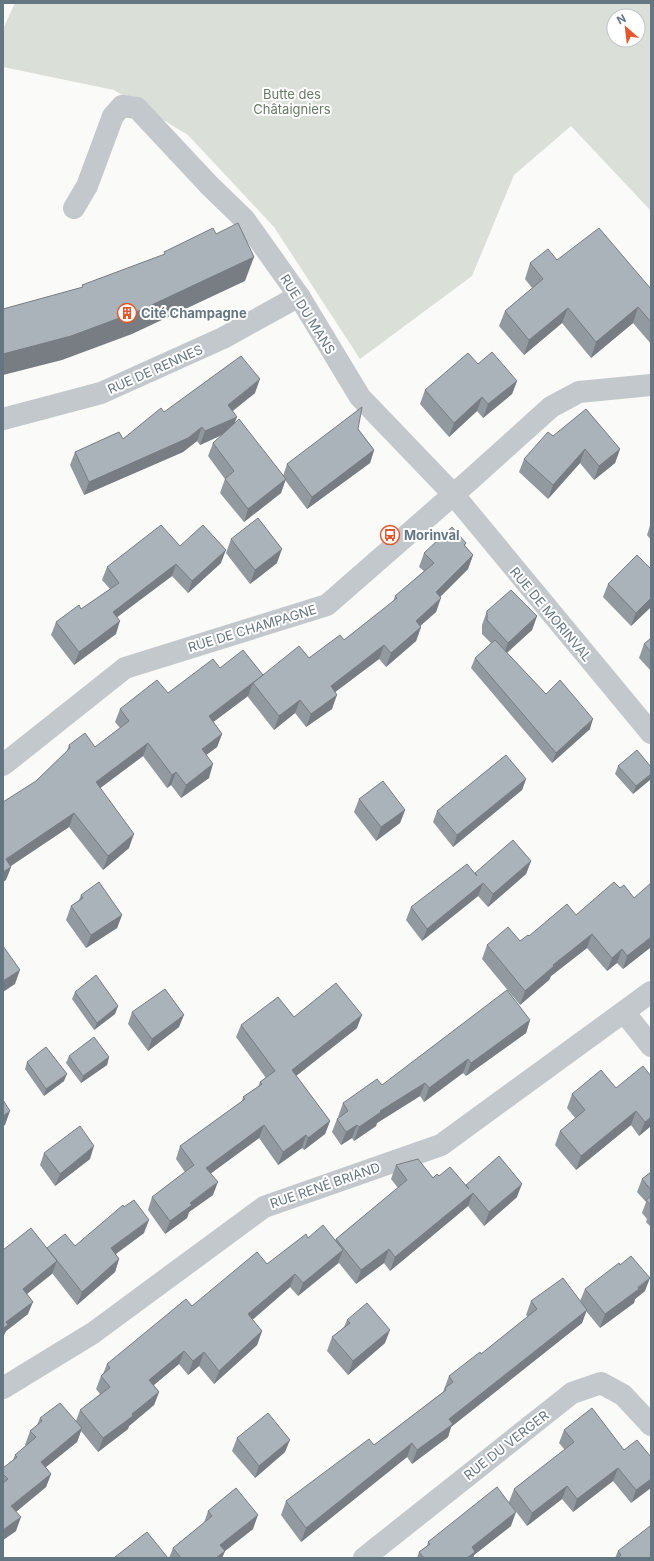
<svg xmlns="http://www.w3.org/2000/svg" width="654" height="1561" viewBox="0 0 654 1561" font-family="Inter,sans-serif">
  <rect width="100%" height="100%" fill="#fafaf8"/>
  <path fill="#dadfd7" fill-rule="evenodd" d="M15,3H651V211L571,126L514,175L472,276L360,359L274,227L188,135L114,90L3,67V29ZM614,16H638V40H614Z"/>
  <g fill="none" stroke-linecap="round" stroke-linejoin="round">
    <g stroke="#c3c8cc" stroke-width="22">
      <polyline points="74,208 87,186 113,116 122,106 137,108 209,185 245,220 299,296 360,397 453,494 651,733"/>
      <polyline points="3,419 101,393 223,338 299,296"/>
      <polyline points="3,765 125,668 327,605 470,480 551,407 579,392 651,385"/>
      <polyline points="624,1012 651,1046"/>
      <polyline points="3,1388 93,1333 264,1207 441,1145 651,992"/>
      <polyline points="364,1558 572,1393 601,1383 623,1395 651,1425"/>
    </g>
  </g>
  <g fill="#929a9f">
    <polygon points="557,260 651,289 651,344 633,323 591,358 562,323 524,355 499,326 505,311 532,288 525,279 530,263"/>
    <polygon points="478,364 517,381 512,394 483,418 477,411 449,437 420,404 425,390"/>
    <polygon points="255,393 233,411 235,422 283,476 287,464 358,429 374,450 370,463 307,509 285,480 281,493 244,522 220,493 225,479 208,456 213,443 222,435 200,445 197,441 183,452 84,495 70,465 75,452 123,439 164,412"/>
    <polygon points="553,436 620,449 615,463 594,480 580,463 548,499 519,472 524,459"/>
    <polygon points="651,522 651,540 647,535"/>
    <polygon points="231,539 277,563 250,584 226,553"/>
    <polygon points="466,543 465,546 473,555 468,569 440,597 436,612 420,626 421,627 416,641 386,667 379,659 335,692 332,709 306,727 295,713 274,730 248,697 248,696 213,722 222,734 217,747 206,755 209,778 181,798 171,785 167,788 143,756 100,788 129,848 103,870 69,827 11,866 11,867 6,880 36,781 66,753 69,745 95,747 120,728 115,722 120,709 168,693 220,668 263,675 309,658 344,640 393,602 395,596 424,571 419,567 424,553"/>
    <polygon points="180,546 221,563 188,593 172,576 117,617 116,634 74,665 51,635 56,622 81,609 110,589 102,580 107,567"/>
    <polygon points="651,569 651,607 631,626 603,597 608,584"/>
    <polygon points="487,611 537,616 532,630 507,653 546,694 590,729 552,763 471,668 475,658 491,643 482,634 482,625"/>
    <polygon points="651,638 651,671 639,658 644,644"/>
    <polygon points="618,766 651,767 651,779 633,794 615,774"/>
    <polygon points="526,779 522,790 453,847 433,822 437,811"/>
    <polygon points="359,799 405,810 400,823 376,841 354,812"/>
    <polygon points="531,861 526,874 488,907 478,896 422,941 406,920 411,907 475,873"/>
    <polygon points="81,895 122,915 117,928 86,948 66,920 71,906 79,900"/>
    <polygon points="576,915 651,947 623,969 617,963 607,971 587,948 551,976 549,980 520,1005 482,959 487,945 520,941"/>
    <polygon points="75,992 118,1006 115,1014 94,1030 72,999"/>
    <polygon points="132,1012 179,1027 148,1051 128,1024"/>
    <polygon points="294,1017 357,1028 296,1076 330,1121 325,1134 304,1150 302,1148 278,1165 259,1138 211,1173 213,1195 189,1212 187,1218 165,1234 148,1210 152,1197 185,1172 176,1159 180,1146 242,1102 243,1097 258,1087 260,1082 266,1078 236,1037 241,1025"/>
    <polygon points="530,1020 526,1033 466,1076 463,1073 424,1102 420,1096 377,1123 376,1126 354,1141 352,1138 341,1145 332,1132 337,1119 339,1117 338,1117 343,1103 382,1085"/>
    <polygon points="69,1056 109,1057 107,1065 81,1083 66,1063"/>
    <polygon points="27,1062 64,1081 44,1096 25,1069"/>
    <polygon points="616,1088 651,1126 639,1136 631,1125 576,1170 555,1145 560,1131 576,1119 567,1108 572,1094"/>
    <polygon points="44,1153 90,1159 55,1186 40,1165"/>
    <polygon points="396,1165 433,1178 439,1176 466,1185 517,1197 484,1226 468,1206 390,1271 384,1263 356,1284 339,1263 298,1296 290,1287 252,1320 262,1331 257,1345 214,1384 199,1366 188,1375 179,1364 154,1385 159,1392 154,1405 129,1426 128,1429 98,1452 81,1431 77,1442 46,1467 51,1474 46,1487 16,1512 16,1531 3,1540 3,1468 13,1460 15,1455 26,1446 25,1445 30,1431 37,1425 40,1418 76,1421 80,1410 100,1394 96,1389 101,1376 103,1374 107,1364 192,1306 267,1264 308,1238 335,1240 398,1188 391,1179"/>
    <polygon points="651,1172 651,1227 646,1222 647,1219 642,1213 646,1202 637,1192 642,1179"/>
    <polygon points="144,1233 116,1254 119,1259 115,1272 77,1305 52,1273 27,1294 28,1314 6,1331 3,1337 3,1250 47,1249 47,1248 75,1246"/>
    <polygon points="585,1289 645,1291 635,1299 634,1303 600,1328 586,1311 582,1323 451,1427 448,1437 412,1464 407,1457 301,1542 281,1515 286,1501 374,1445 443,1392 449,1376 481,1354 528,1317 526,1315 531,1301 580,1301"/>
    <polygon points="347,1320 385,1343 348,1375 327,1351 332,1337 344,1327"/>
    <polygon points="564,1430 624,1450 651,1457 631,1503 613,1481 573,1512 562,1499 527,1526 511,1505 511,1526 474,1555 473,1558 417,1558 419,1552 427,1546 428,1542 509,1502 514,1489 565,1450 559,1443"/>
    <polygon points="237,1438 285,1452 255,1478 232,1451"/>
    <polygon points="208,1511 253,1529 225,1551 222,1558 169,1558 173,1548 204,1523"/>
    <polygon points="618,1551 651,1558 615,1558"/>
  </g>
  <g fill="#777d82">
    <polygon points="254,257 245,281 132,334 62,360 3,375 3,354"/>
    <polygon points="638,307 633,323 591,358 596,342"/>
    <polygon points="568,308 562,323 524,355 529,340"/>
    <polygon points="260,379 255,393 223,418 228,405"/>
    <polygon points="517,381 512,394 483,418 488,404"/>
    <polygon points="482,397 477,411 449,437 454,423"/>
    <polygon points="237,417 232,430 200,445 205,431"/>
    <polygon points="202,427 197,441 183,452 84,495 89,482"/>
    <polygon points="585,449 580,463 548,499 553,485"/>
    <polygon points="620,449 615,463 594,480 599,466"/>
    <polygon points="374,450 370,463 307,509 312,497"/>
    <polygon points="286,479 281,493 244,522 248,509"/>
    <polygon points="282,549 277,563 250,584 255,570"/>
    <polygon points="226,550 221,563 188,593 192,581"/>
    <polygon points="473,555 468,569 431,606 436,592"/>
    <polygon points="176,564 172,576 108,624 113,612"/>
    <polygon points="441,598 436,612 411,634 416,621"/>
    <polygon points="651,598 651,607 631,626 636,613"/>
    <polygon points="537,616 532,630 503,656 508,643"/>
    <polygon points="120,621 116,634 74,665 79,652"/>
    <polygon points="421,627 416,641 386,667 391,653"/>
    <polygon points="384,645 379,659 326,699 331,686"/>
    <polygon points="263,675 253,683 248,696 204,729 209,716"/>
    <polygon points="337,695 332,709 306,727 311,714"/>
    <polygon points="300,700 295,713 274,730 279,716"/>
    <polygon points="593,719 590,729 552,763 556,753"/>
    <polygon points="222,734 217,747 197,762 202,749"/>
    <polygon points="148,743 143,756 91,795 96,782"/>
    <polygon points="213,764 209,778 181,798 186,785"/>
    <polygon points="176,772 171,785 167,788 172,775"/>
    <polygon points="651,774 651,779 633,794 636,786"/>
    <polygon points="526,779 522,790 453,847 457,835"/>
    <polygon points="405,810 400,823 376,841 381,827"/>
    <polygon points="74,813 69,827 3,871 6,859"/>
    <polygon points="134,834 129,848 103,870 108,856"/>
    <polygon points="531,861 526,874 488,907 493,894"/>
    <polygon points="11,867 6,880 3,882 3,872"/>
    <polygon points="483,883 478,896 422,941 427,929"/>
    <polygon points="122,915 117,928 86,948 91,935"/>
    <polygon points="592,934 587,948 551,976 549,980 520,1005 525,991 553,965"/>
    <polygon points="651,937 651,947 623,969 627,956"/>
    <polygon points="622,949 617,963 607,971 612,958"/>
    <polygon points="20,970 15,984 3,992 3,981"/>
    <polygon points="118,1006 115,1014 94,1030 97,1023"/>
    <polygon points="184,1015 179,1027 148,1051 152,1039"/>
    <polygon points="362,1015 357,1028 287,1083 292,1070"/>
    <polygon points="530,1020 526,1033 466,1076 471,1063"/>
    <polygon points="109,1057 107,1065 81,1083 83,1076"/>
    <polygon points="468,1059 463,1073 424,1102 429,1088"/>
    <polygon points="67,1074 64,1081 44,1096 46,1089"/>
    <polygon points="425,1083 420,1096 377,1123 376,1126 354,1141 359,1127 380,1111"/>
    <polygon points="10,1111 5,1125 3,1126 3,1116"/>
    <polygon points="636,1111 631,1125 576,1170 581,1156"/>
    <polygon points="651,1117 651,1126 639,1136 645,1122"/>
    <polygon points="330,1121 325,1134 304,1150 308,1138"/>
    <polygon points="264,1125 259,1138 202,1180 206,1168"/>
    <polygon points="357,1125 352,1138 341,1145 346,1132"/>
    <polygon points="306,1135 302,1148 278,1165 283,1152"/>
    <polygon points="94,1146 90,1159 55,1186 60,1174"/>
    <polygon points="218,1182 213,1195 189,1212 187,1218 165,1234 170,1221 190,1203"/>
    <polygon points="522,1184 517,1197 484,1226 489,1212"/>
    <polygon points="473,1193 468,1206 390,1271 395,1257"/>
    <polygon points="149,1220 144,1233 106,1261 111,1248"/>
    <polygon points="389,1249 384,1263 356,1284 361,1270"/>
    <polygon points="343,1250 338,1263 298,1296 303,1283"/>
    <polygon points="119,1259 115,1272 77,1305 82,1292"/>
    <polygon points="57,1261 52,1274 18,1301 23,1289"/>
    <polygon points="295,1274 290,1287 243,1328 248,1314"/>
    <polygon points="650,1278 645,1291 635,1299 634,1303 600,1328 605,1314"/>
    <polygon points="33,1302 28,1314 6,1331 3,1337 3,1328 6,1322"/>
    <polygon points="587,1310 582,1323 451,1427 448,1437 412,1464 417,1450 449,1419"/>
    <polygon points="390,1330 385,1343 348,1375 353,1361"/>
    <polygon points="262,1331 257,1345 214,1384 219,1371"/>
    <polygon points="184,1351 179,1364 144,1393 149,1380"/>
    <polygon points="204,1352 199,1366 188,1375 193,1361"/>
    <polygon points="159,1392 154,1405 129,1426 128,1429 98,1452 103,1438"/>
    <polygon points="82,1428 77,1442 36,1475 41,1462"/>
    <polygon points="290,1440 285,1452 255,1478 259,1466"/>
    <polygon points="412,1443 407,1457 301,1542 306,1528"/>
    <polygon points="618,1468 613,1481 573,1512 577,1499"/>
    <polygon points="51,1474 46,1487 6,1520 11,1506"/>
    <polygon points="651,1479 651,1488 631,1503 636,1490"/>
    <polygon points="567,1486 562,1499 527,1526 532,1513"/>
    <polygon points="516,1512 511,1526 474,1555 473,1558 467,1558 472,1547"/>
    <polygon points="258,1515 253,1529 216,1558 220,1545"/>
    <polygon points="21,1517 16,1531 3,1540 3,1530"/>
    <polygon points="225,1551 222,1558 216,1558"/>
  </g>
  <g fill="#aab3b9" stroke="#777d82">
    <polygon points="238,223 254,257 141,310 71,336 3,354 3,309 83,287 82,285 165,254 164,252 213,228 216,234"/>
    <polygon points="599,228 651,289 651,322 638,307 596,342 568,308 529,340 505,311 543,279 530,263 548,249 557,260"/>
    <polygon points="492,352 517,381 488,404 482,397 454,423 425,390 468,353 478,364"/>
    <polygon points="241,356 260,379 228,405 237,417 205,431 202,427 188,438 89,482 75,452 119,432 123,439 161,408 164,412"/>
    <polygon points="362,407 358,429 374,450 312,497 287,464"/>
    <polygon points="586,409 620,449 599,466 585,449 553,485 524,459 548,432 553,436"/>
    <polygon points="239,419 286,479 248,509 225,479 234,471 213,443"/>
    <polygon points="258,518 282,549 255,570 231,539"/>
    <polygon points="161,525 180,546 203,525 226,550 192,581 176,564 113,612 120,621 79,652 56,622 79,605 81,609 119,583 107,567"/>
    <polygon points="452,527 466,543 464,545 473,555 436,592 441,598 416,621 421,627 391,653 384,645 331,686 337,695 311,714 300,700 279,716 253,683 299,646 309,658 340,635 344,640 397,598 395,596 434,563 424,553"/>
    <polygon points="637,555 651,569 651,598 636,613 608,584"/>
    <polygon points="511,590 537,616 508,643 487,620 487,611"/>
    <polygon points="651,638 651,652 644,644"/>
    <polygon points="495,640 546,694 560,680 593,719 556,753 475,658"/>
    <polygon points="243,650 263,675 209,716 222,734 202,749 213,764 186,785 176,772 172,775 148,743 96,782 134,834 108,856 74,813 6,859 11,867 3,872 3,802 36,781 70,748 69,745 85,733 95,747 129,721 120,709 157,680 168,693 213,659 220,668"/>
    <polygon points="637,750 651,767 651,774 636,786 618,766"/>
    <polygon points="506,755 526,779 457,835 437,811"/>
    <polygon points="383,781 405,810 381,827 359,799"/>
    <polygon points="513,840 531,861 493,894 483,883 427,929 411,907 467,864 477,876 475,873"/>
    <polygon points="99,882 122,915 91,935 71,906 83,898 81,895"/>
    <polygon points="614,882 620,888 624,885 634,898 651,883 651,937 627,956 622,949 612,958 592,934 553,965 554,966 525,991 487,945 508,927 520,941 528,935 529,936 567,904 576,915"/>
    <polygon points="3,946 20,970 3,981"/>
    <polygon points="96,975 118,1006 97,1023 75,992"/>
    <polygon points="336,983 362,1015 292,1070 330,1121 308,1138 306,1135 283,1152 264,1125 206,1168 218,1182 190,1203 192,1205 170,1221 152,1197 194,1165 180,1146 245,1099 243,1097 262,1084 260,1082 275,1071 241,1025 278,997 294,1017"/>
    <polygon points="165,989 184,1015 152,1039 132,1012"/>
    <polygon points="507,990 530,1020 471,1063 468,1059 429,1088 425,1083 380,1111 381,1112 359,1127 357,1125 346,1132 337,1119 348,1111 343,1103 377,1079 382,1085"/>
    <polygon points="94,1037 109,1057 83,1076 69,1056"/>
    <polygon points="46,1047 67,1074 46,1089 27,1062"/>
    <polygon points="643,1066 651,1076 651,1117 645,1122 636,1111 581,1156 560,1131 585,1110 572,1094 601,1070 616,1088"/>
    <polygon points="3,1100 10,1111 3,1116"/>
    <polygon points="80,1126 94,1146 60,1174 44,1153"/>
    <polygon points="499,1156 522,1184 489,1212 473,1193 395,1257 389,1249 361,1270 336,1239 407,1180 396,1165 418,1159 433,1178 437,1174 439,1176 450,1167 469,1189 466,1185"/>
    <polygon points="651,1172 651,1190 642,1179"/>
    <polygon points="651,1196 651,1205 646,1200"/>
    <polygon points="134,1200 149,1220 111,1248 119,1259 82,1292 47,1248 65,1234 75,1246 123,1205 124,1207"/>
    <polygon points="323,1225 343,1250 303,1283 295,1274 248,1314 262,1331 219,1371 204,1352 193,1361 184,1351 149,1380 159,1392 132,1414 133,1416 103,1438 80,1410 110,1387 101,1376 110,1368 107,1364 186,1299 192,1306 257,1252 267,1264 306,1234 308,1238"/>
    <polygon points="31,1228 57,1261 23,1289 33,1302 6,1322 8,1325 3,1328 3,1250"/>
    <polygon points="631,1256 650,1278 638,1287 639,1289 605,1314 585,1289 619,1263 620,1265"/>
    <polygon points="563,1278 587,1310 449,1419 453,1424 417,1450 412,1443 306,1528 286,1501 369,1439 374,1445 446,1390 445,1388 453,1382 449,1376 480,1352 481,1354 537,1309 531,1301"/>
    <polygon points="367,1303 390,1330 353,1361 332,1337 350,1323 347,1320"/>
    <polygon points="60,1403 82,1428 41,1462 51,1474 11,1506 21,1517 3,1530 3,1483 8,1479 3,1474 3,1468 17,1457 15,1455 36,1437 30,1431 42,1421 40,1418"/>
    <polygon points="592,1408 624,1450 637,1440 651,1457 651,1479 636,1490 618,1468 577,1499 567,1486 532,1513 514,1489 574,1442 564,1430"/>
    <polygon points="268,1413 290,1440 259,1466 237,1438"/>
    <polygon points="497,1487 516,1512 472,1547 475,1552 467,1558 424,1558 419,1552 430,1544 428,1542"/>
    <polygon points="236,1488 258,1515 220,1545 225,1551 216,1558 181,1558 173,1548 212,1516 208,1511"/>
    <polygon points="650,1526 651,1528 651,1558 618,1558 621,1555 618,1551"/>
    <polygon points="147,1532 168,1558 116,1558 115,1557"/>
  </g>
  <defs>
    <g id="building-ring" transform="scale(1)"><circle r="9.5" fill="#fff" stroke="#e4572e" stroke-width="1.5"/><path d="M-4-6H4V6H1V3H-1V6H-4ZM-2.5-4.3h1.7v1.8h-1.7ZM.8-4.3h1.7v1.8H.8ZM-2.5-1h1.7V.8h-1.7ZM.8-1h1.7V.8H.8Z" fill="#e4572e"/></g>
    <g id="bus-ring" transform="scale(1)"><circle r="9.5" fill="#fff" stroke="#e4572e" stroke-width="1.5"/><path d="M-5-6H5V4H4V6H2V4H-2V6H-4V4H-5ZM-3.5-4V0h7V-4ZM-3.5 1.2v1.5H-2V1.2ZM2 1.2v1.5H3.5V1.2Z" fill="#e4572e"/></g>
  </defs>
  <g fill-rule="evenodd">
    <use href="#building-ring" x="127" y="313"/>
    <use href="#bus-ring" x="390" y="535"/>
  </g>
  <g text-anchor="middle" dominant-baseline="central" stroke-width="4" stroke-linejoin="round" paint-order="stroke">
    <g font-size="13" fill="#687a64" stroke="#fff">
      <text x="292" y="94">Butte des<tspan x="292" dy="15">Châtaigniers</tspan></text>
    </g>
    <g font-size="13" font-weight="bold" fill="#657683" stroke="#fff" text-anchor="start">
      <text x="141" y="313">Cité Champagne</text>
      <text x="404" y="535">Morinval</text>
    </g>
    <g font-size="13" fill="#657683" stroke="#fff">
      <text transform="translate(308 314) rotate(58)">RUE DU MANS</text>
      <text transform="translate(155 369) rotate(-24)">RUE DE RENNES</text>
      <text transform="translate(551 614) rotate(50)">RUE DE MORINVAL</text>
      <text transform="translate(252 628) rotate(-17)">RUE DE CHAMPAGNE</text>
      <text transform="translate(325 1185) rotate(-19)">RUE RENÉ BRIAND</text>
      <text transform="translate(506 1445) rotate(-38)">RUE DU VERGER</text>
    </g>
  </g>
  <rect width="654" height="1561" fill="none" stroke="#657683" stroke-width="8"/>
  <g transform="translate(626 28) rotate(332)"><circle r="19" fill="#ffffff" stroke="#c1c8cd"/>
  <path d="M0-3L7 15L0 10L-7 15Z" fill="#e4572e"/>
  <text y="-6" font-size="11" font-weight="bold" text-anchor="middle" fill="#657683">N</text>
  </g>
</svg>
